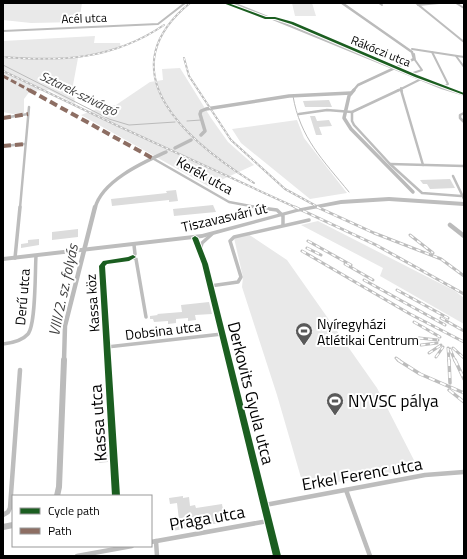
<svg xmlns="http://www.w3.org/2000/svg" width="467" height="559" viewBox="0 0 467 559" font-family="'Titillium Web',sans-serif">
  <rect width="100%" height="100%" fill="#fff"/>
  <g fill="#e9e9e9">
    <polygon points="3,3 82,3 79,22 31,23 3,20"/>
    <polygon points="292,3 312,3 316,16 295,16"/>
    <polygon points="95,36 94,43 120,43 121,48 102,54 78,58 73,85 75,104 49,90 30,91 24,99 24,113 13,114 3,112 3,41"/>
    <polygon points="180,68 211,118 228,142 254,165 208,186 81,115 97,109 116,105 150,82 163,80 162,69"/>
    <polygon points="297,120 304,138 347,193 310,199 241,143 232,129"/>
    <polygon points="318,221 455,291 464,298 464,324 380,276 383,268 301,225"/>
    <polygon points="248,234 287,260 377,388 418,468 304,488 277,395 242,287 243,277 234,238"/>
  </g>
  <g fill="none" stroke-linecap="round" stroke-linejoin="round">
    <g stroke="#bbb" stroke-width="1">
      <polyline points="3,65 109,119 129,125 175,122"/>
      <path d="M293,96C300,138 323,160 349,192"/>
      <polyline points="187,121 201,120"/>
    </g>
    <polyline stroke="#bbb" stroke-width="2.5" points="342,3 412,52 414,59 358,85 353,91"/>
    <g stroke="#bbb" stroke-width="3.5">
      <polyline points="354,90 349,96 344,118 351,129 413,192"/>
      <polyline points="201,135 205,131 200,114 201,111 206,109 289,96 351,93"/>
      <polyline points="175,148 191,140"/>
      <path d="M95,208C102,181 142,163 166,152"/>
    </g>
    <g stroke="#bbb" stroke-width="4.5">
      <polyline points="450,225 464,236"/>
      <polyline points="64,361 65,326 95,207"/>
    </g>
    <g stroke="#bbb" stroke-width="6">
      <polyline points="57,496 59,487 64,360"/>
      <polyline points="3,527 13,525"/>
    </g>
  </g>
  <g fill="#dcdcdc">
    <polygon points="329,100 332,107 305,107 303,101"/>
    <polygon points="310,116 315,116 317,121 329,120 332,126 319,127 322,135 316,135"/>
    <polygon points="450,179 455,188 430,189 427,184 423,184 420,180"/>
    <polygon points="176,190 178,201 169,202 169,200 112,206 111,199 167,193 166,191"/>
    <polygon points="213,205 216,212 174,216 173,209"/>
    <polygon points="78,229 78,237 52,240 52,232"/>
    <polygon points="39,239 39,245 21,248 21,244 28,243 28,240"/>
    <polygon points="209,302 212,314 195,315 196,320 188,321 188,318 176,319 176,323 168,324 168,321 154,322 153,319 150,319 150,316 158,315 157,314 182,312 181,305"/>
    <polygon points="107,445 108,462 99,463 98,447"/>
    <polygon points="183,496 183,498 189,497 190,506 195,505 196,508 222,504 225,522 172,531 171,521 179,520 177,503 170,504 169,498"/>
  </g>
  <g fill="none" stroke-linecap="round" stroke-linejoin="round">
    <g stroke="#bdbdbd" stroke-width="2">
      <polyline points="379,3 382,5"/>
      <polyline points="416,3 464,42"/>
      <polyline points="456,3 464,8"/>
      <polyline points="418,5 439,3"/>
      <polyline points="3,31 158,24 185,3"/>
      <polyline points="412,49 464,57"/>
      <polyline points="432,52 448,84 442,88"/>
      <polyline points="456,56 464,67"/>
      <polyline points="410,74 422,70 415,60 414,54"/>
      <polyline points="401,88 402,91"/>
      <polyline points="397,91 421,79"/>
    </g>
    <g stroke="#bdbdbd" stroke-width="2.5">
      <polyline points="401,90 423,165"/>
      <polyline points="352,112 352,121 354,125 390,164 422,193 461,196"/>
      <polyline points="464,113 460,115 460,118 464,122"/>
      <polyline points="299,114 327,110 352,112 399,90"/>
      <polyline points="3,118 28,114"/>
      <polyline points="3,146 25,144"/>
      <polyline points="154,159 229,202 261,208"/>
      <polyline points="390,164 464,166"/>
      <polyline points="453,176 464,199"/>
      <polyline points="20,208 29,107"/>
    </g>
    <g stroke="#bdbdbd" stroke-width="3.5">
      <polyline points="254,207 277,210 283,216 283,225"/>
      <polyline points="195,238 205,264 229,361"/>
      <polyline points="134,245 135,254 133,257 136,259 146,317"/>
      <polyline points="200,250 202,243 212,234"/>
      <polyline points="15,258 20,207"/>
      <polyline points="210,286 238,282 241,277 230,241 234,237 309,220"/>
      <path d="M3,344C12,343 22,341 28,334C36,325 35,270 36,256"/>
      <polyline points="107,347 222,334"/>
      <polyline points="108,361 102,266 105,262 129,259 133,257"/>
    </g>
    <g stroke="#bdbdbd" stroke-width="4.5">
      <polyline points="108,360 116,496"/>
      <polyline points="229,360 277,556"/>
      <polyline points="346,490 370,556"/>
      <polyline points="265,505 425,475 464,472"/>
      <polyline points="3,515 8,512 10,508 20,370"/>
      <polyline points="156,541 157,556"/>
      <polyline points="151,542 268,521"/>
      <polyline points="77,556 132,546"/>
    </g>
    <g fill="#bdbdbd" fill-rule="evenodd">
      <polygon points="231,3 236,3 443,87 464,94 464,96 441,89"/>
      <polygon points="389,197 464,202 464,206 389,201 341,204 297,212 202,238 3,261 3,257 202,234 296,209 341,200"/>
    </g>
    <g stroke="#bdbdbd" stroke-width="2">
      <g id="rail-far2">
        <path d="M190,3C104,73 190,143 254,183"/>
        <path d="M3,57C62,62 114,59 164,25"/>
        <polyline points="184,58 189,76 231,140 285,189 320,208"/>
        <polyline points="3,71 118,126 297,208"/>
      </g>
    </g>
    <g stroke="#bdbdbd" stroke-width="3">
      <g id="rail-far1">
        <polyline points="295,207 376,245 464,294"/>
        <polyline points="317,207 374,233 441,259 464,276"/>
        <polyline points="410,235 433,253"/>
        <polyline points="308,241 351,265"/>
        <polyline points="307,248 321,255"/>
        <polyline points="302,251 410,314 464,342"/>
        <polyline points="345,264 373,280"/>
        <polyline points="364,280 445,325"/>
        <polyline points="397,290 448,318"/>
        <polyline points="441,318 464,331"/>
        <polyline points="414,322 440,337"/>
        <polyline points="419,338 438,340"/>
        <polyline points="421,345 437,343"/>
        <polyline points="448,348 449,361"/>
        <polyline points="453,348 464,358"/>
        <polyline points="450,349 455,361"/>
        <polyline points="429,353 441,345"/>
        <polyline points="436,357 443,347"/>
        <polyline points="396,358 400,361"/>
      </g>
    </g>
    <g stroke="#bdbdbd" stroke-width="3.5">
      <g id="rail">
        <polyline points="398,360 420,374 464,393"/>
        <polyline points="449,360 450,383"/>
        <polyline points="455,360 464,379"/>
        <polyline points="449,390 464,402"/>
      </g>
    </g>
    <use href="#rail-far2" stroke="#fff" stroke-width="1" stroke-dasharray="2.5" stroke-linecap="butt"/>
    <use href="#rail-far1" stroke="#fff" stroke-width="1.5" stroke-dasharray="4.5" stroke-linecap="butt"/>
    <use href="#rail" stroke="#fff" stroke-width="2" stroke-dasharray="6" stroke-linecap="butt"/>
    <polyline stroke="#8d6e63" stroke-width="3" stroke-dasharray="6 3" stroke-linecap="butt" points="3,76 31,91"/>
    <g stroke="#8d6e63" stroke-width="4" stroke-dasharray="8 4" stroke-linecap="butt">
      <polyline points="29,90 154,159"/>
      <polyline points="3,118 28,114"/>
      <polyline points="3,146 25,144"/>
    </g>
    <g stroke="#fff" stroke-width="2">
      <g id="cycleway">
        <polygon points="223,3 228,3 266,17 275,17 293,22 417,75 464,93 464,95 415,77 291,24 275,19 265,19"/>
        <polygon points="195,236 198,238 208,264 281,556 273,556 202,264 192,238"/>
        <polygon points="133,255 136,257 129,261 107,264 105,266 120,496 112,496 99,266 103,261 128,257"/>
      </g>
    </g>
    <use href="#cycleway" fill="#1b5e20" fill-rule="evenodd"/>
  </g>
  <defs>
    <g id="stadium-pin" transform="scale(0.9)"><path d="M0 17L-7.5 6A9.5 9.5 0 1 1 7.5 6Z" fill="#595959" stroke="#fff"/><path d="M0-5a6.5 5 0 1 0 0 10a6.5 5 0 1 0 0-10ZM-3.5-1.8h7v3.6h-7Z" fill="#fff"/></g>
  </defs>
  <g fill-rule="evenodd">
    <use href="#stadium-pin" x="304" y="331"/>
    <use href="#stadium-pin" x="335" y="401"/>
  </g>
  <g text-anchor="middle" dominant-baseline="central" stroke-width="4" stroke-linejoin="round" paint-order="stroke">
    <g font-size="12" fill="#000" stroke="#fff">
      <text transform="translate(84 18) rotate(-2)">Acél utca</text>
      <text transform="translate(381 51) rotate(22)">Rákóczi utca</text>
    </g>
    <g font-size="13" font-style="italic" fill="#3f3f3f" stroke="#fff">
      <text transform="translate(79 93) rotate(26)">Sztarek-szivárgó</text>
    </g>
    <g font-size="14" fill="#000" stroke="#fff">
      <text transform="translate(205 175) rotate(29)">Kerék utca</text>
      <text transform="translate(224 217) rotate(-13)">Tiszavasvári út</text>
      <text transform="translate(22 297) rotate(-85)">Derű utca</text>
      <text transform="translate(92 303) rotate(-94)">Kassa köz</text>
      <text transform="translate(163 330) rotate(-7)">Dobsina utca</text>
    </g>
    <g font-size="14" fill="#000" stroke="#fff" text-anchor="start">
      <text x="317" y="323">Nyíregyházi<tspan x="317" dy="16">Atlétikai Centrum</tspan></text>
    </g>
    <g font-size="15" font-style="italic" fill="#3f3f3f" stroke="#fff">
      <text transform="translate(63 290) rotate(-78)">VIII/2. sz. folyás</text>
    </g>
    <g font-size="17" fill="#000" stroke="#fff">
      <text transform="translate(251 393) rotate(76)">Derkovits Gyula utca</text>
      <text transform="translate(98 423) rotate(-94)">Kassa utca</text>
      <text transform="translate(362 474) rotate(-10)">Erkel Ferenc utca</text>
      <text transform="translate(207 518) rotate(-10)">Prága utca</text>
    </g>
    <g font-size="17" fill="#000" stroke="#fff" text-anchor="start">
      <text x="348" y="401">NYVSC pálya</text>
    </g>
  </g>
  <rect width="467" height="559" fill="none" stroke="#000000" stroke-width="8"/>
  <rect x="12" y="495" width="140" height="52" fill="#ffffff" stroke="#999999"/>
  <rect x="20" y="508" width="20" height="6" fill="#1b5e20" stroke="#999999"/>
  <text x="48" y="515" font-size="12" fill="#000000">Cycle path</text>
  <rect x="20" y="528" width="20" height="6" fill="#8d6e63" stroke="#999999"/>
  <text x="48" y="535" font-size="12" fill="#000000">Path</text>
</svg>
